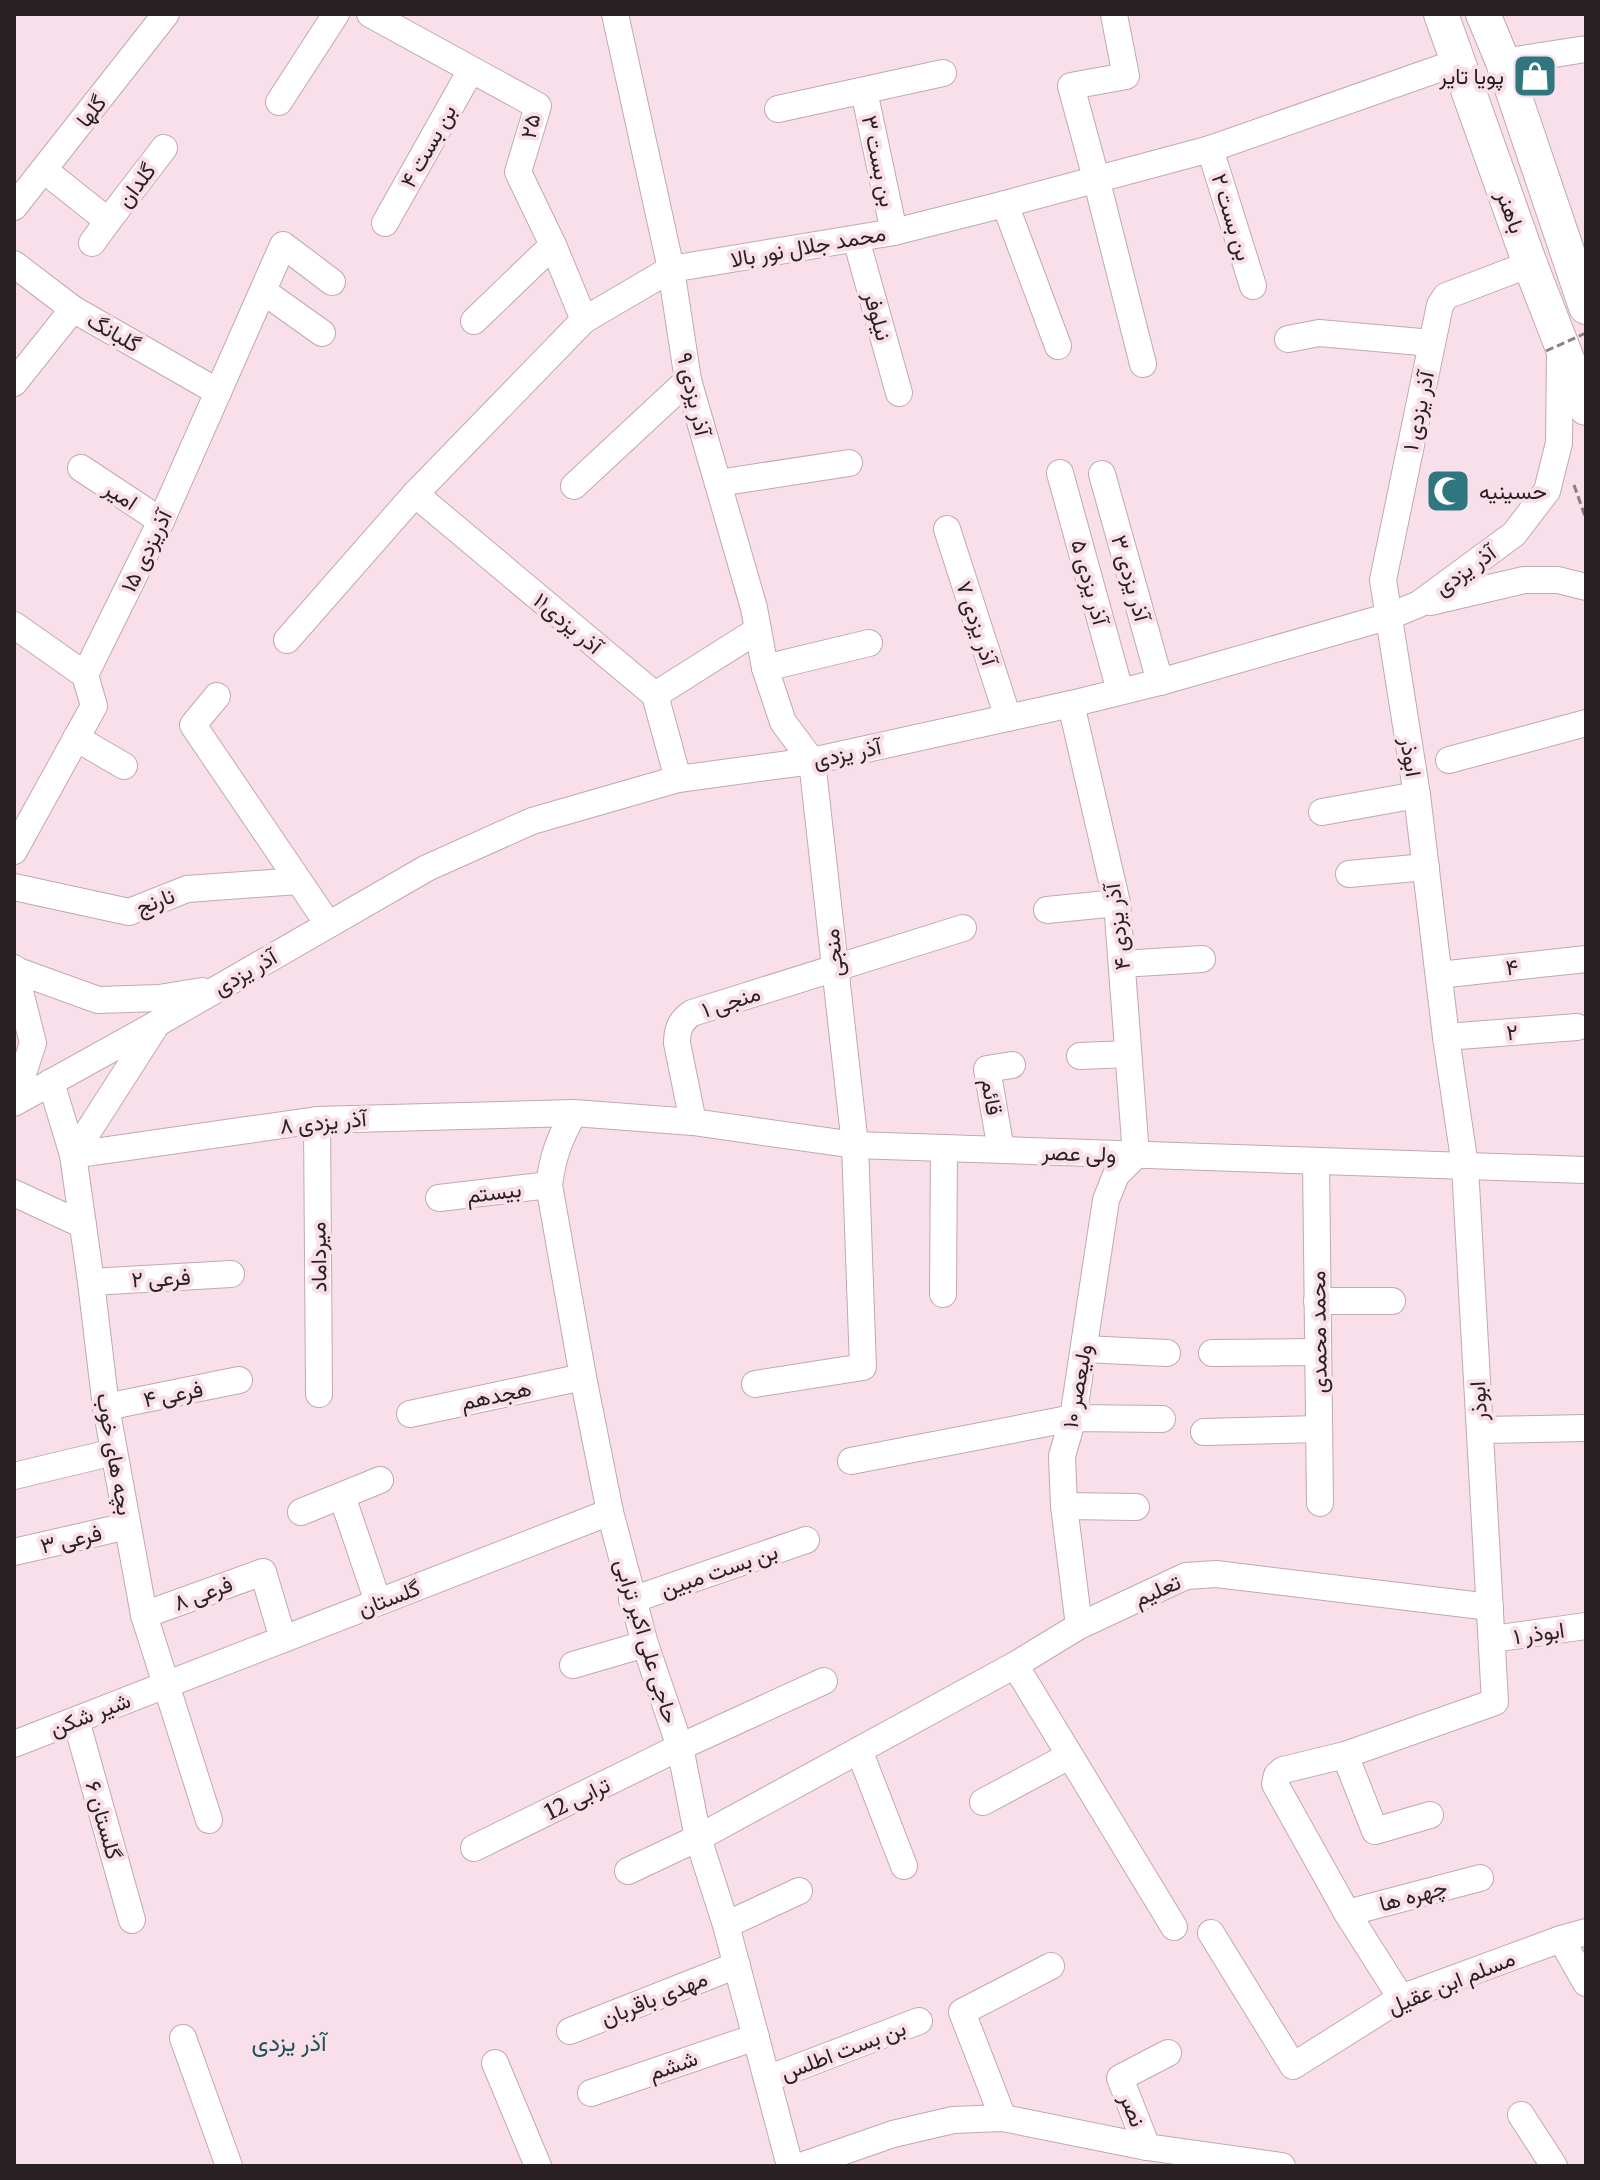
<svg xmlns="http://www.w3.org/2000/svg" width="1600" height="2180" viewBox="0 0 1600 2180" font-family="Merriweather,Vazirmatn,serif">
  <rect width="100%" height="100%" fill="#f9dfe9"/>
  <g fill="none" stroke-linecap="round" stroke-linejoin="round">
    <g stroke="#c1a8b2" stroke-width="28">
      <g id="minor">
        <polyline points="370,14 538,106 518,172 553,245 584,320"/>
        <polyline points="615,14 671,269 688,380 754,608 765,668 783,722 812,761 855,1145 863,1367 755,1384"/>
        <polyline points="1114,15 1126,76 1071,86 1096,178 1143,364"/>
        <polyline points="1503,62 1586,49"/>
        <polyline points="864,91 894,232"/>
        <polyline points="279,102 336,14"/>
        <polyline points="778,109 943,73"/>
        <polyline points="1210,149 1253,286"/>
        <polyline points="44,170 108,221 164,148"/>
        <polyline points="1005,204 1058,346"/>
        <polyline points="14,207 166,14"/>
        <polyline points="385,223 471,70"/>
        <polyline points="856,239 899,393"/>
        <polyline points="92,243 108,221"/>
        <polyline points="14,264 73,309 218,392"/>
        <polyline points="263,291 322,333"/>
        <polyline points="474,321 553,245"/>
        <polyline points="1288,339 1319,333 1432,343"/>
        <polyline points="14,383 73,309"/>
        <polyline points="81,468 161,521"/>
        <polyline points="1060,473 1120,691"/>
        <polyline points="1102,474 1160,682"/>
        <polyline points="718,483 849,463"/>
        <polyline points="574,486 688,380"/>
        <polyline points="415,494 655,695 678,779"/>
        <polyline points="947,529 1008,718"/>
        <polyline points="1430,602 1524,580 1558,580 1586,587"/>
        <polyline points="14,625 85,675"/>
        <polyline points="287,640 415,494 584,320 671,269 894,232 1005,204 1210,149 1458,62"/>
        <polyline points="765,668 869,643"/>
        <polyline points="655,695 758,630"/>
        <polyline points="217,696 193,725 328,924"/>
        <polyline points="1071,704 1117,903 1136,1155 1116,1175 1106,1200 1073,1418 1062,1456 1064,1506 1079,1626"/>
        <polyline points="76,738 124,766"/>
        <polyline points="1449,760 1586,723"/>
        <polyline points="1322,812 1417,795"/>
        <polyline points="14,851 94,706 85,675 161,521 283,245 332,282"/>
        <polyline points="1349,874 1426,867"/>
        <polyline points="14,887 129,912 187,889 298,881"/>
        <polyline points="1047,910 1117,903"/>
        <polyline points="1122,964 1202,959"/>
        <polyline points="14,968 33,1043 14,1101"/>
        <polyline points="15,970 98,1000 159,998 202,991"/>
        <polyline points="1439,975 1586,959"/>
        <polyline points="1446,1037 1577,1027"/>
        <polyline points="1080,1056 1128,1054"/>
        <polyline points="51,1082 73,1155 91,1282 106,1407 144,1615 209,1820"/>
        <polyline points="14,1103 158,1023 427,868 532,821 678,779 812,761 1071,704 1160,682 1390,616 1419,604 1514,534 1547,491 1559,443 1560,353"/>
        <path d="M574,1113C559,1139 553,1156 549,1185L583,1377L610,1512L645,1644L680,1747L698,1838L726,1925L790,2166"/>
        <polyline points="317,1120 319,1394"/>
        <path d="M693,1122L677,1043C677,1030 680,1021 692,1013L963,928"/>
        <polyline points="1001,1150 987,1069 1012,1065"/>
        <polyline points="73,1155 317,1120 574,1113 693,1122 855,1145 1586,1170"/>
        <polyline points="73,1155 155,1027"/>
        <polyline points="1316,1161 1320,1503"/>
        <polyline points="14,1193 83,1225"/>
        <polyline points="439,1198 549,1185"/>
        <polyline points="91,1282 231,1274"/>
        <polyline points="943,1294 944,1148"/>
        <polyline points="1317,1301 1392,1301"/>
        <polyline points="1084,1349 1167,1353"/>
        <polyline points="1212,1353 1318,1352"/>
        <polyline points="106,1407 239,1380"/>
        <polyline points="410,1414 583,1377"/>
        <polyline points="1480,1430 1586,1428"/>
        <polyline points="1204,1432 1319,1429"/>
        <polyline points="851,1461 1073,1418 1162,1419"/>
        <polyline points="14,1476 114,1452"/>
        <polyline points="342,1496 378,1602"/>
        <polyline points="1064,1506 1136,1507"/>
        <polyline points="301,1512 380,1480"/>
        <polyline points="14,1552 127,1526"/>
        <polyline points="632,1600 806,1540"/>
        <polyline points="144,1615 263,1572 283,1639"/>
        <polyline points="1492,1639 1586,1626"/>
        <polyline points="573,1665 645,1644"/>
        <polyline points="1015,1665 1174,1927"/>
        <polyline points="76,1720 132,1920"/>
        <polyline points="14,1744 610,1512"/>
        <polyline points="859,1750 904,1866"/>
        <polyline points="1345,1755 1375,1831 1430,1815"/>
        <polyline points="983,1802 1069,1756"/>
        <polyline points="474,1848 680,1747 824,1681"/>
        <polyline points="628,1871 698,1838 1015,1665 1079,1626 1186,1576 1216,1574 1490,1607"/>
        <polyline points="1347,1913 1480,1878"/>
        <polyline points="726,1925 799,1891"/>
        <polyline points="1211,1933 1293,2066 1401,1998 1561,1939 1586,1932"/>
        <polyline points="1561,1939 1586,1983"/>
        <polyline points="1401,1998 1347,1913 1275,1784 1277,1775 1283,1770 1345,1755 1495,1702 1465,1166 1446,1037 1417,795 1383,580 1440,305 1446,296 1530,264"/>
        <polyline points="570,2031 737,1965"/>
        <polyline points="183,2038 229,2166"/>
        <polyline points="495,2063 538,2166"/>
        <polyline points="767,2079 919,2021"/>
        <polyline points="591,2093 756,2037"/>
        <polyline points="1521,2115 1554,2166"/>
        <polyline points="1003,2118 962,2012 1051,1966"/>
        <polyline points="1147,2147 1120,2078 1168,2053"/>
        <polyline points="801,2166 893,2134 953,2120 1003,2118 1147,2147 1282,2166"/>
      </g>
    </g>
    <g stroke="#c1a8b2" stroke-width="36">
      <g id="major">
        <polyline points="1441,14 1530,264 1586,408"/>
        <polyline points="1483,14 1503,62 1586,307"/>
      </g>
    </g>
    <polyline stroke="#8e7d83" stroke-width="3" stroke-dasharray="8 4" stroke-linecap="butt" points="1574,485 1586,519"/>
    <use href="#minor" stroke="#fff" stroke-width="26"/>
    <use href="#major" stroke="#fff" stroke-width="34"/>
    <polyline stroke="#8e7d83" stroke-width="3" stroke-dasharray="8 4" stroke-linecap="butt" points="1546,351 1586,333"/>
  </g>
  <defs>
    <g id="shop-square" transform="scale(2.3)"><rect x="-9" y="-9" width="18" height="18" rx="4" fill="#2e777e" stroke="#f9dfe9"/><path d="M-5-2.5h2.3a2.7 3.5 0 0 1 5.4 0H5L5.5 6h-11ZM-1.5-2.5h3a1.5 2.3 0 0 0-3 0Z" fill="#fff"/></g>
    <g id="mosque-square" transform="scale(2.3)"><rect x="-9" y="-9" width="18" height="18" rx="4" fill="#2e777e" stroke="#f9dfe9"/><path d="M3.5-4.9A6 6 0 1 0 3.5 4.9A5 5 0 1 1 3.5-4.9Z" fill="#fff"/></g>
  </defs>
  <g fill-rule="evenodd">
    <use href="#shop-square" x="1535" y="76"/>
    <use href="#mosque-square" x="1448" y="491"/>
  </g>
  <g text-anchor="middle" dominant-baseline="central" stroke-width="8" stroke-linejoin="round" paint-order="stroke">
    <g font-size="22" fill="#2a2124" stroke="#f9dfe9" text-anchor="end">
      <text x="1504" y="76">پویا تایر</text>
      <text x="1479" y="491" text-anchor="start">حسینیه</text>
    </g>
    <g font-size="22" fill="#2a2124" stroke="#f9dfe9">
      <text transform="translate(91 111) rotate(-52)">گلها</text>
      <text transform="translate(530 126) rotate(-78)">۲۵</text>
      <text transform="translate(428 146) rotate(-61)">بن بست ۴</text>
      <text transform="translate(879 161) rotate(78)">بن بست ۳</text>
      <text transform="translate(136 185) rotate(-53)">گلدان</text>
      <text transform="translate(1511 212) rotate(70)">باهنر</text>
      <text transform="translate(1232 217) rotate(73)">بن بست ۲</text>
      <text transform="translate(808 246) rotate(-10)">محمد جلال نور بالا</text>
      <text transform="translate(878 316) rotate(74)">نیلوفر</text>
      <text transform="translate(114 332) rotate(30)">گلبانگ</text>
      <text transform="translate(694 394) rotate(77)">آذر یزدی ۹</text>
      <text transform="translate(1418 411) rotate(-78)">آذر یزدی ۱</text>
      <text transform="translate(121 495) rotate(33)">امیر</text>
      <text transform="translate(146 551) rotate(-64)">۱۵ آذریزدی</text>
      <text transform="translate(1465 570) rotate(-36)">آذر یزدی</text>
      <text transform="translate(1131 578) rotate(74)">آذر یزدی ۳</text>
      <text transform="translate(1090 582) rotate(75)">آذر یزدی ۵</text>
      <text transform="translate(568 623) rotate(40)">آذر یزدی۱۱</text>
      <text transform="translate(977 623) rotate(72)">آذر یزدی ۷</text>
      <text transform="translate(847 753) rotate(-12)">آذر یزدی</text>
      <text transform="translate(1411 757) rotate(81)">ابوذر</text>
      <text transform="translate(155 901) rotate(-21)">نارنج</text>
      <text transform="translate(1117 927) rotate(-97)">۴ آذر یزدی</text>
      <text transform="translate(833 953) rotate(-96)">منجی</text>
      <text transform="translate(1512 967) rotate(-6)">۴</text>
      <text transform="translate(245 972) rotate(-30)">آذر یزدی</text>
      <text transform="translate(731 1001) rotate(-18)">منجی ۱</text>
      <text transform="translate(1512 1032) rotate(-5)">۲</text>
      <text transform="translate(992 1097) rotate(81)">قائم</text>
      <text transform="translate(323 1122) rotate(-5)">۸ آذر یزدی</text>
      <text transform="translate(1079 1153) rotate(2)">ولی عصر</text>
      <text transform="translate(494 1192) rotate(-7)">بیستم</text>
      <text transform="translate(318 1257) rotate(-91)">میرداماد</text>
      <text transform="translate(161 1278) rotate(-3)">فرعی ۲</text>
      <text transform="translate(1318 1332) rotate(-91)">محمد محمدی</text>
      <text transform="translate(1077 1386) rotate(-80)">۱۰ ولیعصر</text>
      <text transform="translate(173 1394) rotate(-11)">فرعی ۴</text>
      <text transform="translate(496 1395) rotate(-12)">هجدهم</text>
      <text transform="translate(1478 1401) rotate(-93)">ابوذر</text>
      <text transform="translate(115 1454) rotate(80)">بچه های خوب</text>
      <text transform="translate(71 1539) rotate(-13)">فرعی ۳</text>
      <text transform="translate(719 1570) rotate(-19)">بن بست مبین</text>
      <text transform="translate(1157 1590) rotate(-24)">تعلیم</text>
      <text transform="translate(203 1593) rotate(-20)">فرعی ۸</text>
      <text transform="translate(389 1598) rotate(-21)">گلستان</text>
      <text transform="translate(1539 1633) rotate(-8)">ابوذر ۱</text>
      <text transform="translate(647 1641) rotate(73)">حاجی علی اکبر ترابی</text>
      <text transform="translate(90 1714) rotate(-21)">شیر شکن</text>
      <text transform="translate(577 1798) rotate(-26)">ترابی 12</text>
      <text transform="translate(104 1820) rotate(74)">گلستان ۶</text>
      <text transform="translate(1413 1895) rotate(-15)">چهره ها</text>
      <text transform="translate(1451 1982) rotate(-22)">مسلم ابن عقیل</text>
      <text transform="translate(654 1998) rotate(-22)">مهدی باقربان</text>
      <text transform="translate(843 2050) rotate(-21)">بن بست اطلس</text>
      <text transform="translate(673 2065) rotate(-19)">ششم</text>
      <text transform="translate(1133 2110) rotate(68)">نصر</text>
    </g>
    <g font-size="24" fill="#195459" stroke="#f9dfe9">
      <text x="289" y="2042">آذر یزدی</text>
    </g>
  </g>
  <rect width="1600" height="2180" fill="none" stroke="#2a2124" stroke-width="32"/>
</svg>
